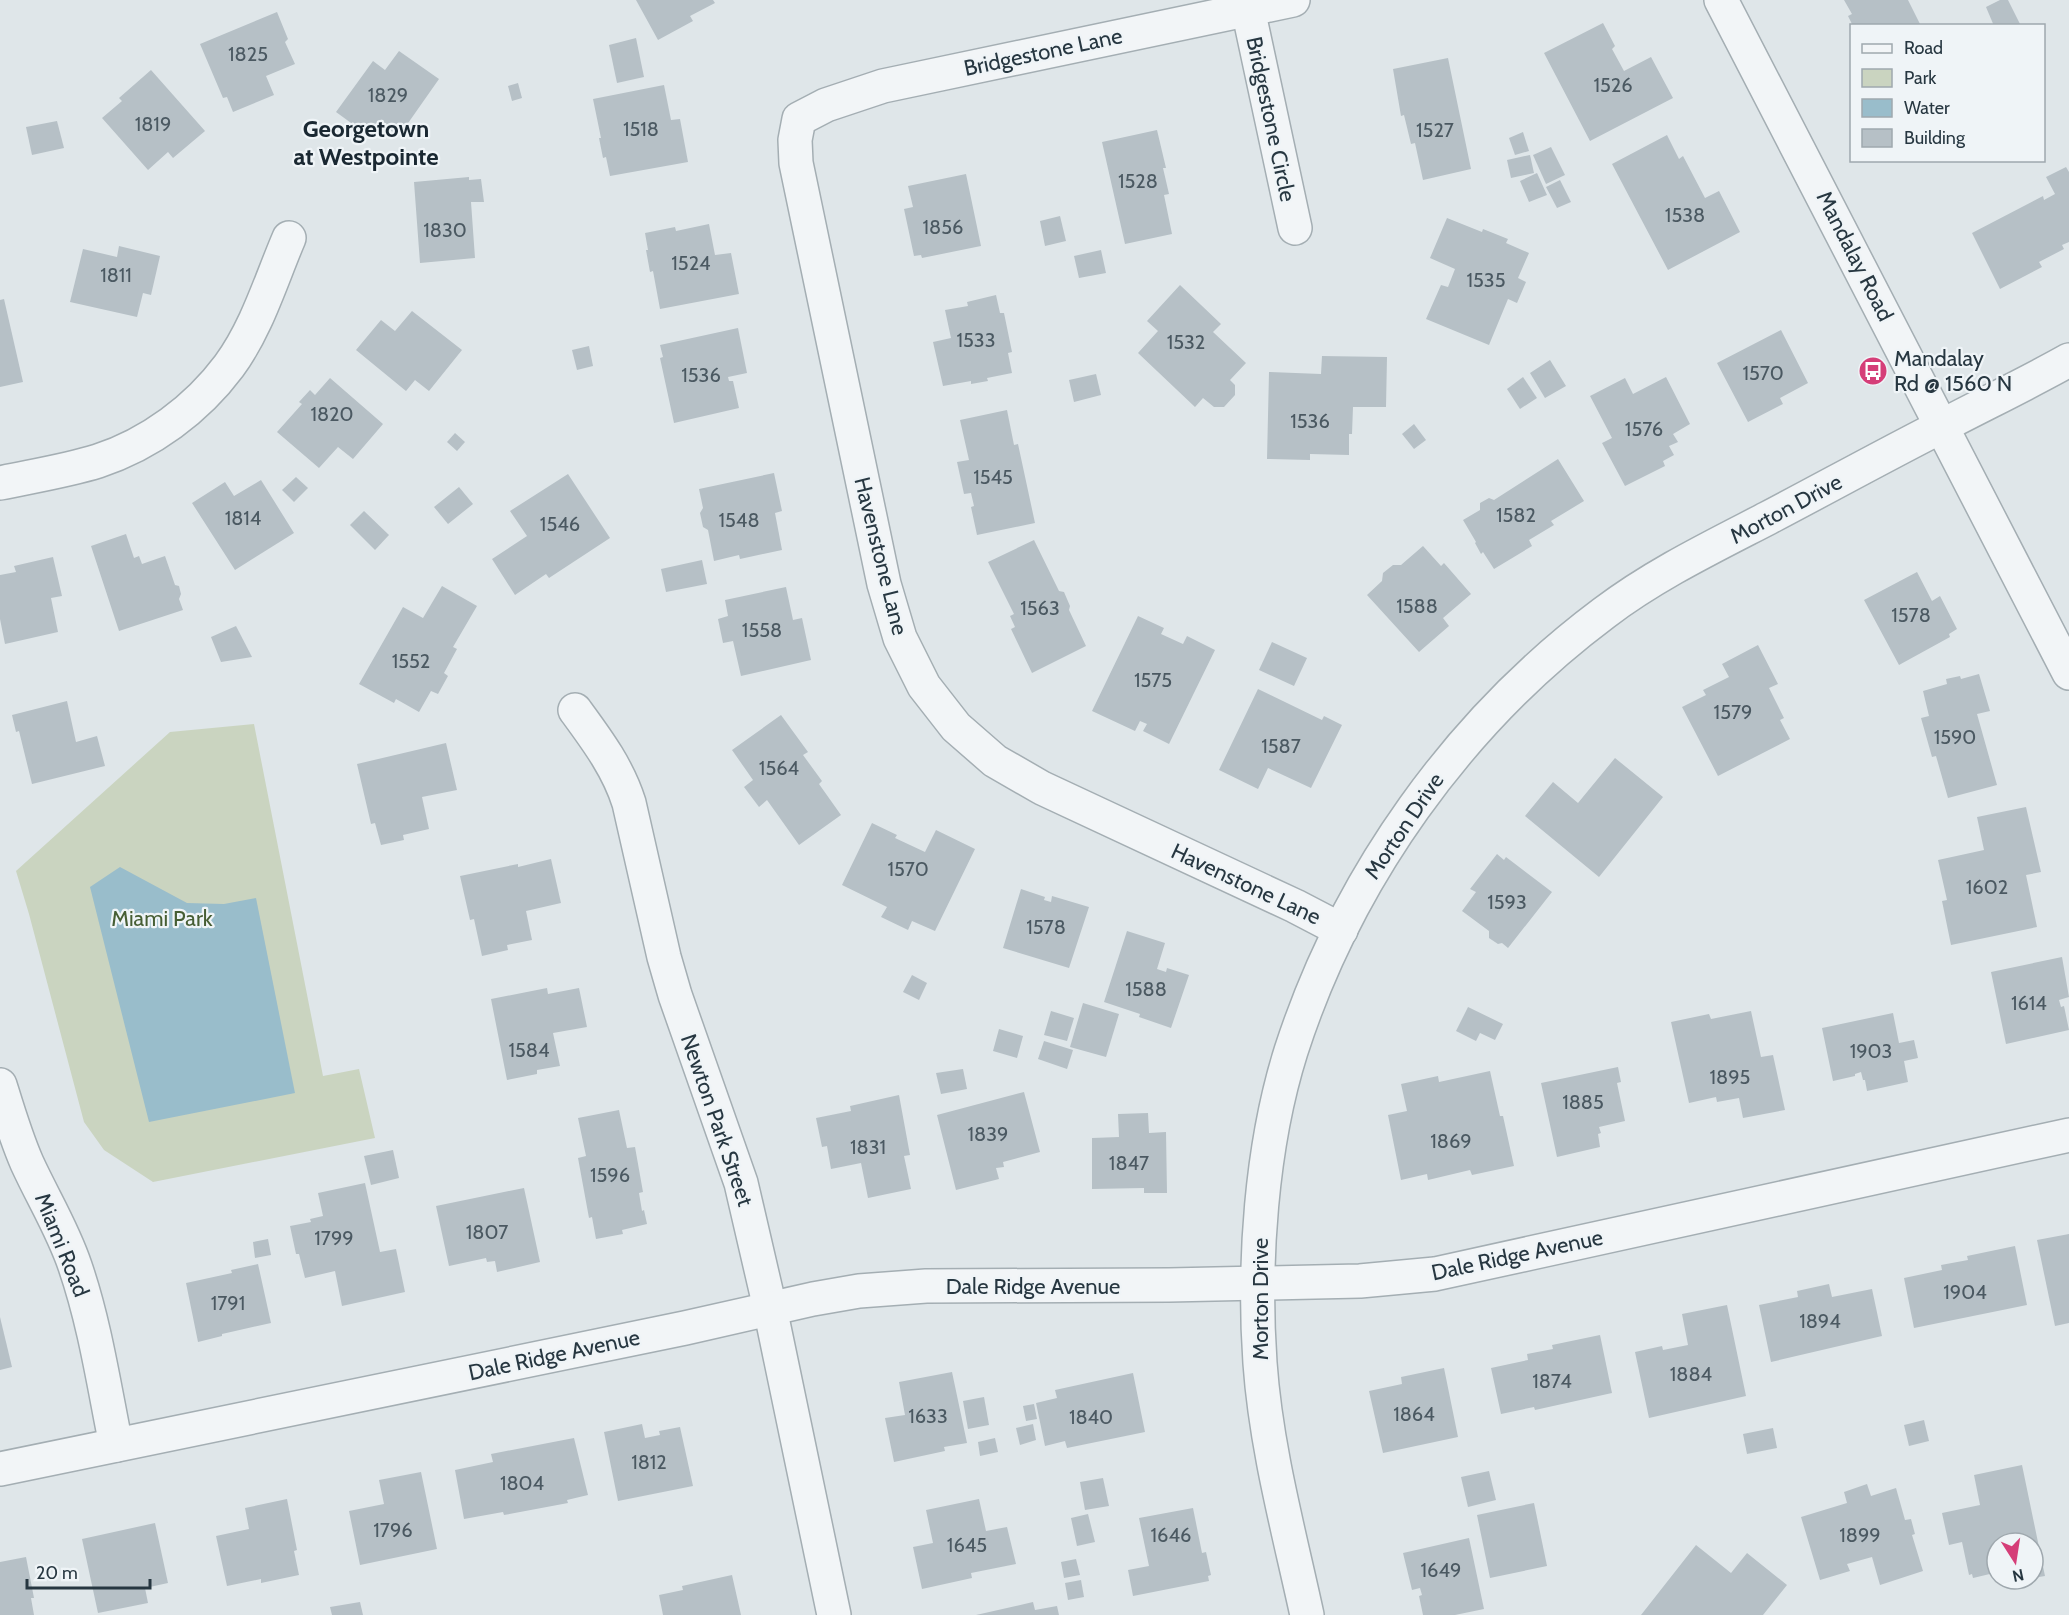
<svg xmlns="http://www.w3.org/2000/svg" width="2069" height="1615" viewBox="0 0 2069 1615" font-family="Cabin,sans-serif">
  <rect width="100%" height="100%" fill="#dfe6e9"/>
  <polygon fill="#cad4c0" points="254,724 323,1076 359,1069 375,1138 153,1182 104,1150 84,1122 29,914 16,871 170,732"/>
  <polygon fill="#99bdcb" points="120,867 187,903 224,904 256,898 295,1093 149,1122 90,887"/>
  <g fill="#b6c0c6">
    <polygon points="636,0 713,0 715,3 690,16 693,21 658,40"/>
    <polygon points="1844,0 1908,0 1921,26 1853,26 1848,16 1852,14"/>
    <polygon points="2000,0 2008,0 2021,26 1994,26 1986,7"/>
    <polygon points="277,12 288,39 285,42 295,64 266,76 274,95 233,112 227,97 223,98 200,44"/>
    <polygon points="1603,23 1615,46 1612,49 1624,71 1651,57 1673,98 1590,141 1544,53"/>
    <polygon points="636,38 644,77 617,83 609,45"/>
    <polygon points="399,51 439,79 399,136 380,123 369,136 336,112 373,61 385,70"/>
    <polygon points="1448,58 1471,169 1423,180 1415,143 1411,144 1404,115 1401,116 1393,69"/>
    <polygon points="151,70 205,131 173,158 168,152 148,170 102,118 122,101 119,98"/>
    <polygon points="518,83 522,98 512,101 508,86"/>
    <polygon points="664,85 671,120 680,119 688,162 610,176 606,157 603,158 599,138 601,138 593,99"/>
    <polygon points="57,121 64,148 32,155 26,127"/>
    <polygon points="1157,130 1166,168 1163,168 1169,194 1164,195 1172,234 1125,244 1102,142"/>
    <polygon points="1523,132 1529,151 1515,155 1509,138"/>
    <polygon points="1667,135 1679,159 1683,156 1705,198 1719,191 1740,232 1668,270 1612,164"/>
    <polygon points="1551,147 1565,175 1546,184 1533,155"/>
    <polygon points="1530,155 1534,173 1511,178 1507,160"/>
    <polygon points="2066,167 2069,172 2069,242 2062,245 2064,249 2039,262 2042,267 2000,289 1972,233 2043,196 2044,200 2055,194 2046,177"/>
    <polygon points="1537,173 1547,195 1529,202 1520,181"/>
    <polygon points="966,174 981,246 922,258 921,255 914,256 904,209 913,207 908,186"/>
    <polygon points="469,177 469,180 481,179 484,202 471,202 475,258 420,263 414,182"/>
    <polygon points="1560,180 1571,202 1557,208 1546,187"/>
    <polygon points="1060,216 1066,241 1045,246 1040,221"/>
    <polygon points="1447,218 1482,232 1483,229 1508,239 1506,243 1529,253 1518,278 1526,282 1517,303 1508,299 1489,345 1426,319 1441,285 1448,287 1455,269 1430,258"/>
    <polygon points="709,224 715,255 731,253 739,294 660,309 653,271 650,272 646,250 648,250 645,233 675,227 676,231"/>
    <polygon points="119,246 160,256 151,295 143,293 137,317 70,302 83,249 117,257"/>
    <polygon points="1101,250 1106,273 1079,278 1074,256"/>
    <polygon points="1180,285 1221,324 1213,332 1246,363 1230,380 1235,385 1235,395 1224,407 1214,407 1203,398 1195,407 1138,353 1158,331 1147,321"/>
    <polygon points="996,295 1000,313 1004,313 1012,352 1008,353 1012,373 987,378 988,381 971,384 971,381 943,386 933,342 951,338 945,310 968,306 967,302"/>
    <polygon points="4,299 23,382 0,387 0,300"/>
    <polygon points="412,311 462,350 429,391 415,380 406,391 356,350 381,320 395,331"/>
    <polygon points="738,328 747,373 728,377 729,381 733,381 739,408 674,423 660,358 663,357 660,345"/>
    <polygon points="1781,330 1808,383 1780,398 1783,404 1748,422 1717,363"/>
    <polygon points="589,346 593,366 577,370 572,350"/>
    <polygon points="1322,356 1387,357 1386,407 1353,407 1352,434 1349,434 1349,455 1310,454 1310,460 1267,459 1269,372 1321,374"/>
    <polygon points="1550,360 1566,386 1545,398 1530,373"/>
    <polygon points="1096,374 1101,395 1074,402 1069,380"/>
    <polygon points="1523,377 1537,398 1520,409 1507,389"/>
    <polygon points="1666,377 1690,424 1673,434 1678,442 1669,446 1674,455 1663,461 1665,466 1625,486 1602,443 1612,438 1590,396 1625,378 1633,394"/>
    <polygon points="330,378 383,424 353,459 338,447 319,468 277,432 302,404 299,402 310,390 315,395"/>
    <polygon points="1007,410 1014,445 1018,444 1035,523 977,535 971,507 974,506 971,493 964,494 957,462 969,460 960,420"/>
    <polygon points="1414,424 1426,440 1414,449 1402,434"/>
    <polygon points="455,433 465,442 457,451 447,442"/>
    <polygon points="1558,459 1584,501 1551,521 1554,525 1529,540 1532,546 1494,569 1483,552 1481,554 1475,543 1476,542 1463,520 1480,510 1480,503 1489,498 1494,500"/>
    <polygon points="774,473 782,511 775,513 782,550 740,559 739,555 714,561 708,530 703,527 700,513 703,508 699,489"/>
    <polygon points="568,474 610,538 549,578 546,574 515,595 492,559 527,536 510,511"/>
    <polygon points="296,477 308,488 294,502 282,490"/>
    <polygon points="261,480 294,533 235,570 192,503 225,482 234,496"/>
    <polygon points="459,487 473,504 448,524 434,507"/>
    <polygon points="364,511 389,535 375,550 350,525"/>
    <polygon points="126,534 134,558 139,556 142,564 165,556 175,585 179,586 181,594 179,599 183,610 119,631 91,546"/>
    <polygon points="1034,540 1059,591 1064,592 1070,606 1069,610 1086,646 1032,673 1011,629 1015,627 1010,616 1014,614 988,562"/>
    <polygon points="1423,546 1441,566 1444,563 1471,594 1443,618 1449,626 1419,652 1367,595 1382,581 1383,573 1393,565 1401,565"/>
    <polygon points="53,557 62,596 51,598 58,632 5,644 0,619 0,575 16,572 14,566"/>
    <polygon points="702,560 707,584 666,592 661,569"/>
    <polygon points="1917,572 1932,601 1940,596 1957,629 1949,634 1950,637 1899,665 1864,600"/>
    <polygon points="442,586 477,606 453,647 457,649 444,673 448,676 438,694 431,691 419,712 396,699 394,703 359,684 403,607 423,618"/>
    <polygon points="786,587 793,620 802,618 811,660 741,676 733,641 723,643 718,619 728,616 725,600"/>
    <polygon points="1138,616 1164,628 1161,634 1183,644 1187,636 1215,650 1169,744 1143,731 1147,724 1140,721 1135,731 1092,711"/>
    <polygon points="236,626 252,657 221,662 211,637"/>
    <polygon points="1272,642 1307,658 1294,686 1259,670"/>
    <polygon points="1758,645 1778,684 1769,688 1784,718 1780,720 1790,739 1718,776 1682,707 1706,695 1703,690 1729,677 1722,664"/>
    <polygon points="1979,674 1990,711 1977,714 1997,785 1948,798 1936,756 1932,757 1921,718 1929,716 1923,691 1947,684 1946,679 1960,676 1961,679"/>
    <polygon points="1258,689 1322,720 1324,716 1342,725 1311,788 1268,768 1258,789 1219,770"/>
    <polygon points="67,701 76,742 97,736 105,766 32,784 19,731 16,732 12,715"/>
    <polygon points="781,715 808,752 803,755 822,781 819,784 841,815 799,845 767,800 759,807 744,787 753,780 732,750"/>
    <polygon points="446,743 457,790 422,797 429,829 403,835 404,840 381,845 375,823 371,824 357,764"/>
    <polygon points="1615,758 1663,797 1599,877 1525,816 1553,782 1578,803"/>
    <polygon points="2026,807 2041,872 2026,875 2037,927 1951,945 1942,901 1947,900 1938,860 1984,850 1977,817"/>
    <polygon points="872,823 897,835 895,838 925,852 936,830 975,849 935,931 912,921 908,930 881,917 887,907 842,885"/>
    <polygon points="1497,854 1504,860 1506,857 1552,892 1508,948 1502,943 1498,944 1489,938 1489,931 1462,911 1476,892 1470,889"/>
    <polygon points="551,859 561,903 526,911 532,940 507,945 508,950 482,956 474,919 470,920 460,876 518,864 518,867"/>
    <polygon points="1021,889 1045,897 1044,900 1051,902 1052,896 1089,907 1069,968 1003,948"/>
    <polygon points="1127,931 1165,943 1157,969 1166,972 1167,968 1189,975 1171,1028 1139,1017 1140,1014 1104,1002"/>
    <polygon points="2062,957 2069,997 2059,1000 2061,1007 2064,1006 2069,1030 2006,1044 1991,972"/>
    <polygon points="912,975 927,983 919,1000 903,992"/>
    <polygon points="547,988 548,994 579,988 587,1027 553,1033 560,1066 537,1070 537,1074 507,1080 491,999"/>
    <polygon points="1083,1003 1119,1014 1106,1057 1070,1047"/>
    <polygon points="1468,1007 1503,1024 1495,1040 1480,1033 1476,1041 1456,1031"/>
    <polygon points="1051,1011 1074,1018 1067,1041 1044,1035"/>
    <polygon points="1751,1011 1761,1057 1773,1055 1785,1110 1743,1118 1739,1098 1717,1102 1716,1097 1689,1103 1671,1022 1709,1014 1711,1019"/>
    <polygon points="1893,1013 1899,1043 1914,1040 1918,1058 1904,1061 1908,1082 1867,1091 1865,1080 1863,1080 1861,1072 1855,1074 1855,1076 1833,1081 1822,1028"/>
    <polygon points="999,1029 1023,1036 1017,1058 993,1051"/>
    <polygon points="1044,1041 1073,1050 1067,1069 1038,1059"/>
    <polygon points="1618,1067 1621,1082 1617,1083 1625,1121 1599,1127 1601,1133 1598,1134 1600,1147 1557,1157 1541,1083"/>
    <polygon points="963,1069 967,1089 941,1094 936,1073"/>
    <polygon points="1490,1071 1500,1116 1503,1116 1514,1166 1472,1175 1470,1170 1428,1180 1427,1174 1401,1180 1388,1115 1407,1111 1401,1084 1438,1076 1439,1082"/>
    <polygon points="1024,1092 1040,1152 1003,1162 1004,1167 996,1168 999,1179 956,1190 937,1115"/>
    <polygon points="899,1095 910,1155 904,1156 911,1189 868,1198 861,1163 831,1169 827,1146 822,1147 816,1118 851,1111 850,1106"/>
    <polygon points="619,1110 627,1148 635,1147 643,1192 639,1193 642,1211 644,1210 647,1224 622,1230 623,1234 596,1239 592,1217 589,1218 578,1158 586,1156 578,1118"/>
    <polygon points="1148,1113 1149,1133 1166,1132 1167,1193 1144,1193 1144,1188 1092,1189 1092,1138 1119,1137 1118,1114"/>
    <polygon points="393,1150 399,1178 371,1185 364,1156"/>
    <polygon points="365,1183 380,1252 396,1249 405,1292 342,1306 335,1271 305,1278 299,1254 296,1254 290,1226 311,1222 310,1219 323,1216 318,1193"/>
    <polygon points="524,1188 540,1262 497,1272 495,1261 487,1262 486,1258 449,1266 436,1206"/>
    <polygon points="2069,1234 2069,1323 2055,1326 2037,1240"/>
    <polygon points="268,1239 271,1255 255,1258 253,1242"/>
    <polygon points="2015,1246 2027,1305 1914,1328 1904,1278 1942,1270 1941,1265 1968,1260 1967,1256"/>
    <polygon points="258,1264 271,1323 222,1334 222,1336 198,1342 186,1283 232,1273 231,1270"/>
    <polygon points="1829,1284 1832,1297 1872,1289 1882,1336 1771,1362 1759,1305 1798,1297 1797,1291"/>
    <polygon points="1727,1305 1746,1396 1649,1418 1635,1352 1662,1346 1663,1350 1688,1345 1682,1314"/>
    <polygon points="0,1317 12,1367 0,1370"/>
    <polygon points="1600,1335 1612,1393 1535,1410 1534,1407 1501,1414 1491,1368 1528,1360 1527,1354 1553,1349 1552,1345"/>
    <polygon points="1444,1368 1458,1437 1383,1453 1369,1391 1402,1384 1401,1377"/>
    <polygon points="952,1372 967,1443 944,1447 945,1451 894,1462 885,1418 905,1415 899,1382"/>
    <polygon points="1133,1373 1145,1432 1067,1448 1065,1441 1045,1446 1036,1403 1057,1398 1055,1390"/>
    <polygon points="984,1397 989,1425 968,1429 963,1401"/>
    <polygon points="1034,1404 1037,1419 1026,1421 1023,1406"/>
    <polygon points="1924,1420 1929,1441 1909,1446 1904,1425"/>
    <polygon points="642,1424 645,1438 660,1435 659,1431 680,1427 693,1486 618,1501 604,1432"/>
    <polygon points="1033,1424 1036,1440 1020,1445 1016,1428"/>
    <polygon points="1773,1428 1777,1448 1747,1454 1743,1434"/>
    <polygon points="574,1438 588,1495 567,1500 568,1503 504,1515 503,1512 464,1519 455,1470 493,1462 491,1454"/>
    <polygon points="995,1438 998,1452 980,1456 978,1442"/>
    <polygon points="2022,1465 2045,1576 2033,1578 2033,1543 1997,1543 1997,1571 1994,1571 1994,1573 1973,1578 1972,1574 1969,1575 1962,1542 1949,1545 1942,1513 1980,1505 1974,1475"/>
    <polygon points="1489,1471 1496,1500 1468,1507 1461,1477"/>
    <polygon points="421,1472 437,1549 360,1565 349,1511 384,1504 379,1480"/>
    <polygon points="1103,1478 1109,1506 1085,1510 1080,1482"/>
    <polygon points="1867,1484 1871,1496 1896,1488 1905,1520 1911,1519 1915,1534 1912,1535 1923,1571 1880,1585 1872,1557 1847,1564 1850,1571 1820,1580 1801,1517 1847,1503 1844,1492"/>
    <polygon points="287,1499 297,1550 294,1551 299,1575 261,1583 261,1579 227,1586 216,1536 249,1529 245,1508"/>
    <polygon points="979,1499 986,1531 1007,1527 1016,1564 971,1573 972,1578 922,1589 913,1547 933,1543 926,1510"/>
    <polygon points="1534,1503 1547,1566 1490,1578 1477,1515"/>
    <polygon points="1193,1508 1202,1553 1206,1552 1211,1575 1208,1576 1209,1581 1133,1596 1128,1570 1149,1566 1139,1518"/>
    <polygon points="1088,1514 1095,1542 1077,1546 1071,1518"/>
    <polygon points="155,1523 168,1583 145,1588 148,1603 98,1613 82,1539"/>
    <polygon points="1469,1538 1484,1609 1455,1615 1423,1615 1419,1596 1422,1595 1420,1588 1412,1590 1403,1553"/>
    <polygon points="1696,1545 1731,1573 1747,1553 1787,1585 1763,1615 1641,1615"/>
    <polygon points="26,1557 34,1598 31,1598 34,1615 0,1615 0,1562"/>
    <polygon points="1076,1559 1080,1575 1064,1578 1061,1562"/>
    <polygon points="732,1575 741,1615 663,1615 659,1595 683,1590 682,1586"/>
    <polygon points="1081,1580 1084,1597 1068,1600 1065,1583"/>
    <polygon points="360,1602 363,1615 332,1615 330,1607"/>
    <polygon points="1033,1602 1035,1610 1057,1606 1059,1615 976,1615"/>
  </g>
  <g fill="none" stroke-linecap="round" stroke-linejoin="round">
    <g stroke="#a4aeb3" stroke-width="36">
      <g id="minor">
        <polyline points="1293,0 883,86 826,105 799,119 795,140 796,163 884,584 900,638 924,686 956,727 995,761 1042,788 1295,906 1341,930"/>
        <polyline points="1721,0 2069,673"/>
        <polyline points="1248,9 1295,228"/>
        <path d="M0,483C33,476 66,471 98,461C150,444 197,409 229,366C257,328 271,280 289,238"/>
        <path d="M575,710C597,740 618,768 629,803L664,957L675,995L741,1183L770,1308L834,1615"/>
        <path d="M0,1085C8,1111 16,1138 27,1163C43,1198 63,1230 75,1266C95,1324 104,1386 116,1445"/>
        <polyline points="0,1469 685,1328 813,1299 859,1291 926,1286 1169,1285 1360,1281 1435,1274 2069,1135"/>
        <path d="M1307,1615C1289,1532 1266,1448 1260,1363C1253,1264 1261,1146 1291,1051C1347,878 1458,722 1604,613C1654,575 1712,547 1768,518C1827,487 1885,455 1944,425C1986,403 2028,383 2069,360"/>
      </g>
    </g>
    <use href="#minor" stroke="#f2f5f7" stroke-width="33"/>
  </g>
  <defs>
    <g id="bus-disc" transform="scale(1.5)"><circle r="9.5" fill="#d53e78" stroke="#eff4f7"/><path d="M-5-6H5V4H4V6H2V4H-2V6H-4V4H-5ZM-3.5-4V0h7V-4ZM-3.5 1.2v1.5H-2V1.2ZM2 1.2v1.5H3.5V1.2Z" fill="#fff"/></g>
  </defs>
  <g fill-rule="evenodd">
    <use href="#bus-disc" x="1873" y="371"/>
  </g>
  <g text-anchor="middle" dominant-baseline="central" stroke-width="4.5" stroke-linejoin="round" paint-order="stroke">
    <g font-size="20" fill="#4b5962">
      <text x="248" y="54">1825</text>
      <text x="1613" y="85">1526</text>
      <text x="388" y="95">1829</text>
      <text x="153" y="124">1819</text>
      <text x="641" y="129">1518</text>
      <text x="1435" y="130">1527</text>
      <text x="1138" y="181">1528</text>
      <text x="1685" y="215">1538</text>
      <text x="943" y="227">1856</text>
      <text x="445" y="230">1830</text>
      <text x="691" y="263">1524</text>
      <text x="116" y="275">1811</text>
      <text x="1486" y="280">1535</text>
      <text x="976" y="340">1533</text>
      <text x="1186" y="342">1532</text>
      <text x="1763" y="373">1570</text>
      <text x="701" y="375">1536</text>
      <text x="332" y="414">1820</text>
      <text x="1310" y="421">1536</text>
      <text x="1644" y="429">1576</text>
      <text x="993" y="477">1545</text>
      <text x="1516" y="515">1582</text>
      <text x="243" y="518">1814</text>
      <text x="739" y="520">1548</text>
      <text x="560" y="524">1546</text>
      <text x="1417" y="606">1588</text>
      <text x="1040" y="608">1563</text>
      <text x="1911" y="615">1578</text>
      <text x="762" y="630">1558</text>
      <text x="411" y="661">1552</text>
      <text x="1153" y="680">1575</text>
      <text x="1733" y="712">1579</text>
      <text x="1955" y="737">1590</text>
      <text x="1281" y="746">1587</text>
      <text x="779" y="768">1564</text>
      <text x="908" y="869">1570</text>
      <text x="1987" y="887">1602</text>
      <text x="1507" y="902">1593</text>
      <text x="1046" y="927">1578</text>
      <text x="1146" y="989">1588</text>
      <text x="2029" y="1003">1614</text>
      <text x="529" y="1050">1584</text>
      <text x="1871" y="1051">1903</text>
      <text x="1730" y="1077">1895</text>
      <text x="1583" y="1102">1885</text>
      <text x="988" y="1134">1839</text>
      <text x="1451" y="1141">1869</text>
      <text x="868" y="1147">1831</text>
      <text x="1129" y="1163">1847</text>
      <text x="610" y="1175">1596</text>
      <text x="487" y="1232">1807</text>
      <text x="334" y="1238">1799</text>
      <text x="1965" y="1292">1904</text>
      <text x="228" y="1303">1791</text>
      <text x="1820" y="1321">1894</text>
      <text x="1691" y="1374">1884</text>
      <text x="1552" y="1381">1874</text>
      <text x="1414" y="1414">1864</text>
      <text x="928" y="1416">1633</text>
      <text x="1091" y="1417">1840</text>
      <text x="649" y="1462">1812</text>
      <text x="522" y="1483">1804</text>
      <text x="393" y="1530">1796</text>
      <text x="1171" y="1535">1646</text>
      <text x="1860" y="1535">1899</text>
      <text x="967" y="1545">1645</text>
      <text x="1441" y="1570">1649</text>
    </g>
    <g font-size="22" fill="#273741" stroke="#eff4f7">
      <text transform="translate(1043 52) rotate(-12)">Bridgestone Lane</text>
      <text transform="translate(1271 119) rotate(78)">Bridgestone Circle</text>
      <text transform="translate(1855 256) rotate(63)">Mandalay Road</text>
      <text transform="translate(1786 509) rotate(-28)">Morton Drive</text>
      <text transform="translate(881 556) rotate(76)">Havenstone Lane</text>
      <text transform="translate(1404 826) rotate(-56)">Morton Drive</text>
      <text transform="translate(1246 884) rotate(25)">Havenstone Lane</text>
      <text transform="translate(717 1120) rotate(71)">Newton Park Street</text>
      <text transform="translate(62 1245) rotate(68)">Miami Road</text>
      <text transform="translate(1517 1255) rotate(-12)">Dale Ridge Avenue</text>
      <text x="1033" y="1286">Dale Ridge Avenue</text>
      <text transform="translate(1260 1299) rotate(-90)">Morton Drive</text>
      <text transform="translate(554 1355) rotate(-12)">Dale Ridge Avenue</text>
    </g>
    <g font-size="22" fill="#273741" stroke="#eff4f7" text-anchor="start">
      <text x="1894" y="358">Mandalay<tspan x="1894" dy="25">Rd @ 1560 N</tspan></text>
    </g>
    <g font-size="22" fill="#465e34" stroke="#eff4f7">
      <text x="162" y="918">Miami Park</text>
    </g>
    <g font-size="24" font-weight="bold" fill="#1a2832" stroke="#eff4f7">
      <text x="366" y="128">Georgetown<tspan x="366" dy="28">at Westpointe</tspan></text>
    </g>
  </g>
  <rect x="1850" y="24" width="195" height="138" fill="#eff4f7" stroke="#9fa8ae" stroke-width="1.5"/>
  <rect x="1862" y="44" width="30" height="9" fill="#f2f5f7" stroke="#9fa8ae" stroke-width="1.5"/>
  <text x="1904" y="54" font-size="18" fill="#273741">Road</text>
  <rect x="1862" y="69" width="30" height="18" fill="#cad4c0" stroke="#9fa8ae" stroke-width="1.5"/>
  <text x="1904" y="84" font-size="18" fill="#273741">Park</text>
  <rect x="1862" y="99" width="30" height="18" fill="#99bdcb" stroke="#9fa8ae" stroke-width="1.5"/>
  <text x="1904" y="114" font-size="18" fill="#273741">Water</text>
  <rect x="1862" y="129" width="30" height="18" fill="#b6c0c6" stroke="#9fa8ae" stroke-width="1.5"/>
  <text x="1904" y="144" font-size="18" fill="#273741">Building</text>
  <g transform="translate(2015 1561) rotate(168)"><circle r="28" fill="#eff4f7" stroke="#9fa8ae" stroke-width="1.5"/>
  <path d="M0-4.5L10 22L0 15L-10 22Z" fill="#d53e78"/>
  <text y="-9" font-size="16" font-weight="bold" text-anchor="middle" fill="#273741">N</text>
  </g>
  <path d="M27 1579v9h123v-9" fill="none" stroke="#273741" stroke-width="3"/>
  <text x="36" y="1579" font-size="18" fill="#273741" stroke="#eff4f7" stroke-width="4.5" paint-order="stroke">20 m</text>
</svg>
